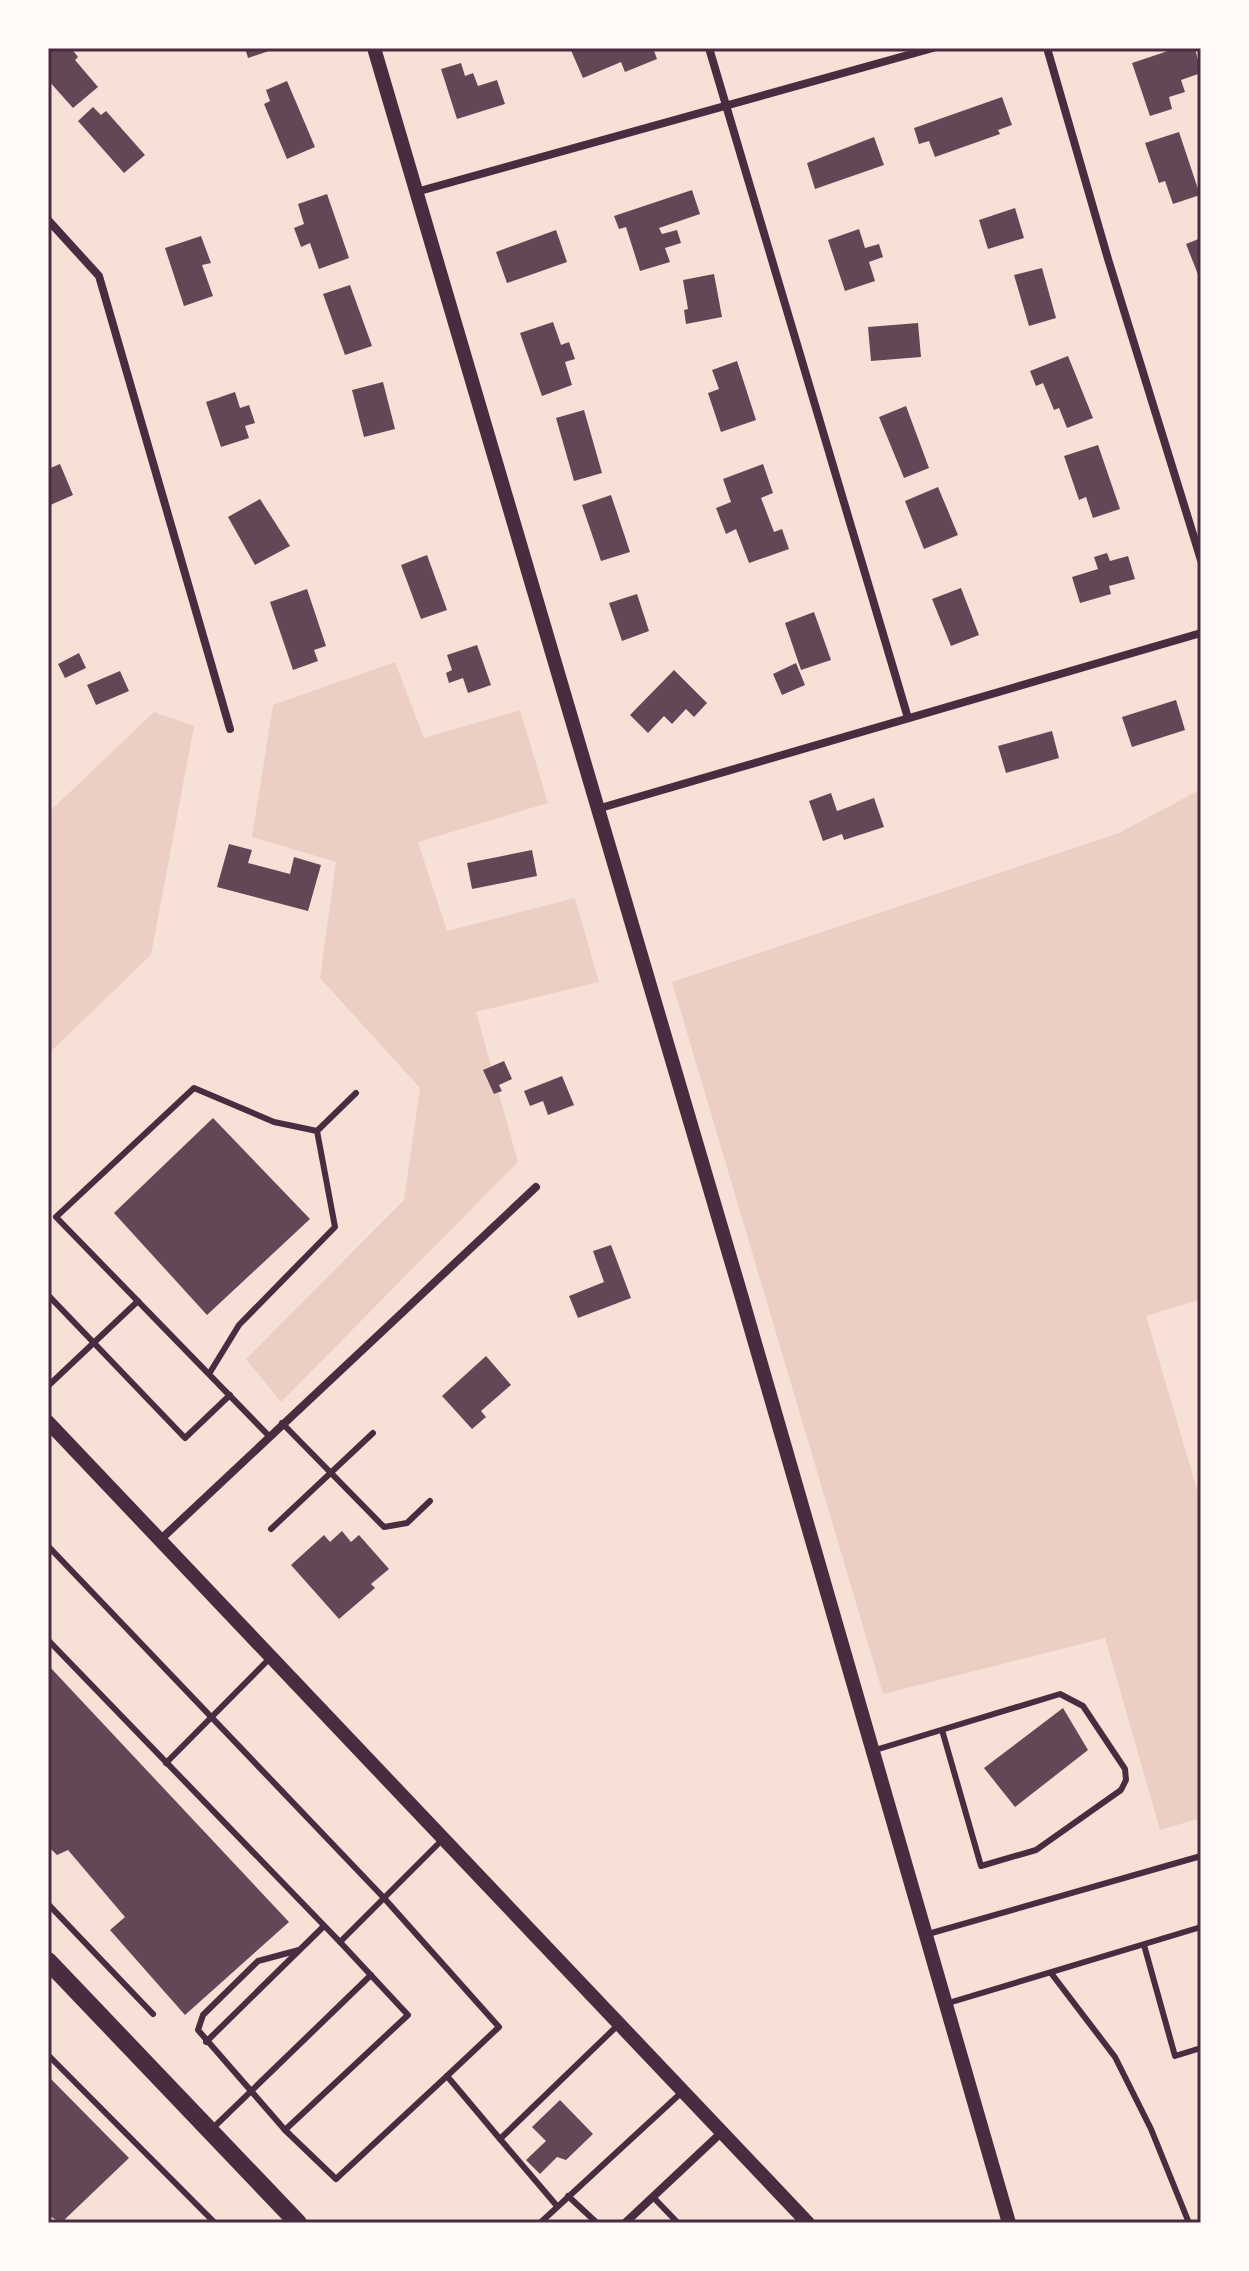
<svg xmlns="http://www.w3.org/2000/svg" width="1249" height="2271" viewBox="0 0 1249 2271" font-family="Roboto,sans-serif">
  <rect width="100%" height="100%" fill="#f7e1d7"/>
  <g fill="#ebcfc5">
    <polygon points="395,662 424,738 520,710 548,803 418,842 447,931 575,898 599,982 476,1012 518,1162 281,1402 246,1359 404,1200 420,1088 320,978 336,862 252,837 273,705"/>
    <polygon points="154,712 194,726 151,955 48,1054 48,813"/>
    <polygon points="1201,789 1201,1299 1146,1316 1201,1503 1201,1818 1160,1830 1105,1638 883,1694 672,982 1119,833"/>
  </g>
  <g fill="#644757">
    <polygon points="48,48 71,48 78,57 75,60 98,87 73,108 48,80"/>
    <polygon points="245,48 275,48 275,49 248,58"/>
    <polygon points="570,48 653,48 657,59 625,72 621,62 583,78"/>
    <polygon points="1177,48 1195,48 1201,73 1181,80 1185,92 1169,97 1172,109 1150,116 1132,63"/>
    <polygon points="461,63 465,76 473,73 478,86 497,80 505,104 457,119 441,69"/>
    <polygon points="287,81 315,147 287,159 264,104 270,101 266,90"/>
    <polygon points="1002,97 1012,125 998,130 1000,134 935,157 929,141 919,144 914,128"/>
    <polygon points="93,107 101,115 106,111 145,155 124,173 78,121"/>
    <polygon points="1179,132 1200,195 1173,204 1165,181 1159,183 1145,143"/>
    <polygon points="874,137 884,165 815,189 807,163"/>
    <polygon points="692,190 700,214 659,228 662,234 677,230 681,243 665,248 670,262 640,271 626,227 619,229 614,216"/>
    <polygon points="327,194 349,258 319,269 310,243 301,247 294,228 304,224 298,204"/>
    <polygon points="1015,208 1024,238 988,249 979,220"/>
    <polygon points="859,229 865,248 879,244 883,257 869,262 875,281 845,291 828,240"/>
    <polygon points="556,230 567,262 507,283 496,252"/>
    <polygon points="201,236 211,263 202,265 213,296 184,306 165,248"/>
    <polygon points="1201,238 1201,282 1186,244"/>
    <polygon points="1042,268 1056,318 1029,326 1014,275"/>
    <polygon points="714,274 722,317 686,324 684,310 688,309 683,280"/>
    <polygon points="350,285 372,346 345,355 323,294"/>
    <polygon points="553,322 561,345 569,342 575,359 565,362 572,385 542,396 520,333"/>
    <polygon points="918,323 921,357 871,361 868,327"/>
    <polygon points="1068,356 1093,418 1067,428 1059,408 1054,410 1043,383 1036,386 1030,371"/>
    <polygon points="737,361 756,420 721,432 708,393 719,389 712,370"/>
    <polygon points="383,382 395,429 364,437 352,390"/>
    <polygon points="235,392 240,408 249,405 255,423 245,426 249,438 221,447 206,402"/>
    <polygon points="906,406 929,468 904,478 879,417"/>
    <polygon points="584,410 602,473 574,481 556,418"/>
    <polygon points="1098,445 1120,509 1093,518 1086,497 1079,500 1064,456"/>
    <polygon points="60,464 73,495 48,506 48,469"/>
    <polygon points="763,464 773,493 761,498 774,532 782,529 789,549 749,563 736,529 726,534 716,508 731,502 723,479"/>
    <polygon points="938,487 958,535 924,549 905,501"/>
    <polygon points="611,495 630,552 601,561 582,505"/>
    <polygon points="260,499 290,546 255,565 228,517"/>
    <polygon points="1107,553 1110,561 1128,556 1135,579 1109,586 1111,594 1080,603 1072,577 1098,569 1094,557"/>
    <polygon points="427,555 447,610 421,619 401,565"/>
    <polygon points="961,588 979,635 951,646 932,599"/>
    <polygon points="307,589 326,646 314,650 318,661 293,670 270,602"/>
    <polygon points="637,594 649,631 622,641 609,603"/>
    <polygon points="814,612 831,660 801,670 785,623"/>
    <polygon points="477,645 491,685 468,693 463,678 449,683 446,673 452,670 447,655"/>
    <polygon points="79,653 86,668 65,678 58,664"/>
    <polygon points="796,663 805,685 782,695 773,674"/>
    <polygon points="674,670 707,703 694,717 686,709 672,724 664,716 648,733 630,715"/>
    <polygon points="120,671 129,691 96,705 87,685"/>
    <polygon points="1176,700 1185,730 1132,747 1122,717"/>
    <polygon points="1052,731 1059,758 1006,773 998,746"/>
    <polygon points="831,793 837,811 874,798 884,827 844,840 842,834 823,841 809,801"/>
    <polygon points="229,844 252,850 248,863 290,874 294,857 321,865 308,911 217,887"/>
    <polygon points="532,850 537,876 472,889 467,863"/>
    <polygon points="504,1061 512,1079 499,1085 502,1091 494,1094 483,1070"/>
    <polygon points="562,1076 574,1105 548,1115 543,1101 530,1106 524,1091"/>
    <polygon points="213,1118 310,1219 207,1315 114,1213"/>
    <polygon points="611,1245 631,1298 578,1318 569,1296 604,1282 593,1251"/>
    <polygon points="486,1356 511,1385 481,1411 486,1417 472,1429 442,1396"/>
    <polygon points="342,1531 351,1542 359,1535 389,1569 371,1584 375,1588 339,1619 291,1565 324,1535 330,1542"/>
    <polygon points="48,1665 289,1922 185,2015 110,1930 125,1917 68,1850 57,1855 48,1846"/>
    <polygon points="1063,1708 1088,1750 1015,1807 984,1768"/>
    <polygon points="48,2076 129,2158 61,2223 48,2215"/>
    <polygon points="560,2100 593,2134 566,2160 557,2157 540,2174 526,2160 546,2141 532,2127"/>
  </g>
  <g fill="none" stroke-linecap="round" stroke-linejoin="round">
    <g stroke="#4a2c40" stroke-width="6">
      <polyline points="317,1131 356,1093"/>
      <polyline points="48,1295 185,1438 230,1395"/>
      <polyline points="209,1374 239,1325 335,1227 317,1131 274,1122 194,1088 56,1217 269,1436"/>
      <polyline points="48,1386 138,1301"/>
      <polyline points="282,1423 384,1527 407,1523 430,1501"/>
      <polyline points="271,1529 373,1433"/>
      <polyline points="48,1546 384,1898 499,2027 447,2076"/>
      <polyline points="48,1640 340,1942"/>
      <polyline points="872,1751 1060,1694 1083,1706 1125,1769 1126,1780 1121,1790 1036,1850 981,1866 942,1730"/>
      <polyline points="166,1763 271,1657"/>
      <polyline points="48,1904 153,2014"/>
      <polyline points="928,1934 1201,1856"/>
      <polyline points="1144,1945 1175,2056 1201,2048"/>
      <polyline points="299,1950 258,1961 203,2015 198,2030 285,2130 408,2015 340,1942 444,1838"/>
      <polyline points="1051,1973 1115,2057 1151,2129 1189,2223"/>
      <polyline points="945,2004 1201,1927"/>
      <polyline points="206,2042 323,1927"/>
      <polyline points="48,2055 215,2223"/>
      <polyline points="213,2128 371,1975"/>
      <polyline points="285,2130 336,2179 447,2076 500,2139"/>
      <polyline points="568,2196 597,2223"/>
      <polyline points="653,2197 678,2223"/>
      <polyline points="557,2206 500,2139 617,2026"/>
      <polyline points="540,2223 681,2093"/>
    </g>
    <g stroke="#4a2c40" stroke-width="8">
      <polyline points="709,48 908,718"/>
      <polyline points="1047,48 1108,259 1201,560"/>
      <polyline points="416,192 933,48"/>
      <polyline points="48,220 99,276 230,729"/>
      <polyline points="597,809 1201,633"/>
      <polyline points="160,1540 536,1187"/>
      <polyline points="625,2223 722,2132"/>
    </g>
    <g stroke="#4a2c40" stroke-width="14">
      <polyline points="374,48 742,1298 1009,2223"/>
      <polyline points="48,1422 808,2223"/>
    </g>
    <polyline stroke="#4a2c40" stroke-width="18" points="48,1961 298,2223"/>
  </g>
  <rect width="1249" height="2271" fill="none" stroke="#fffaf5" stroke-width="100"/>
  <rect x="50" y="50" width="1149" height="2171" fill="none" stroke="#4a2c40" stroke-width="3"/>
</svg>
